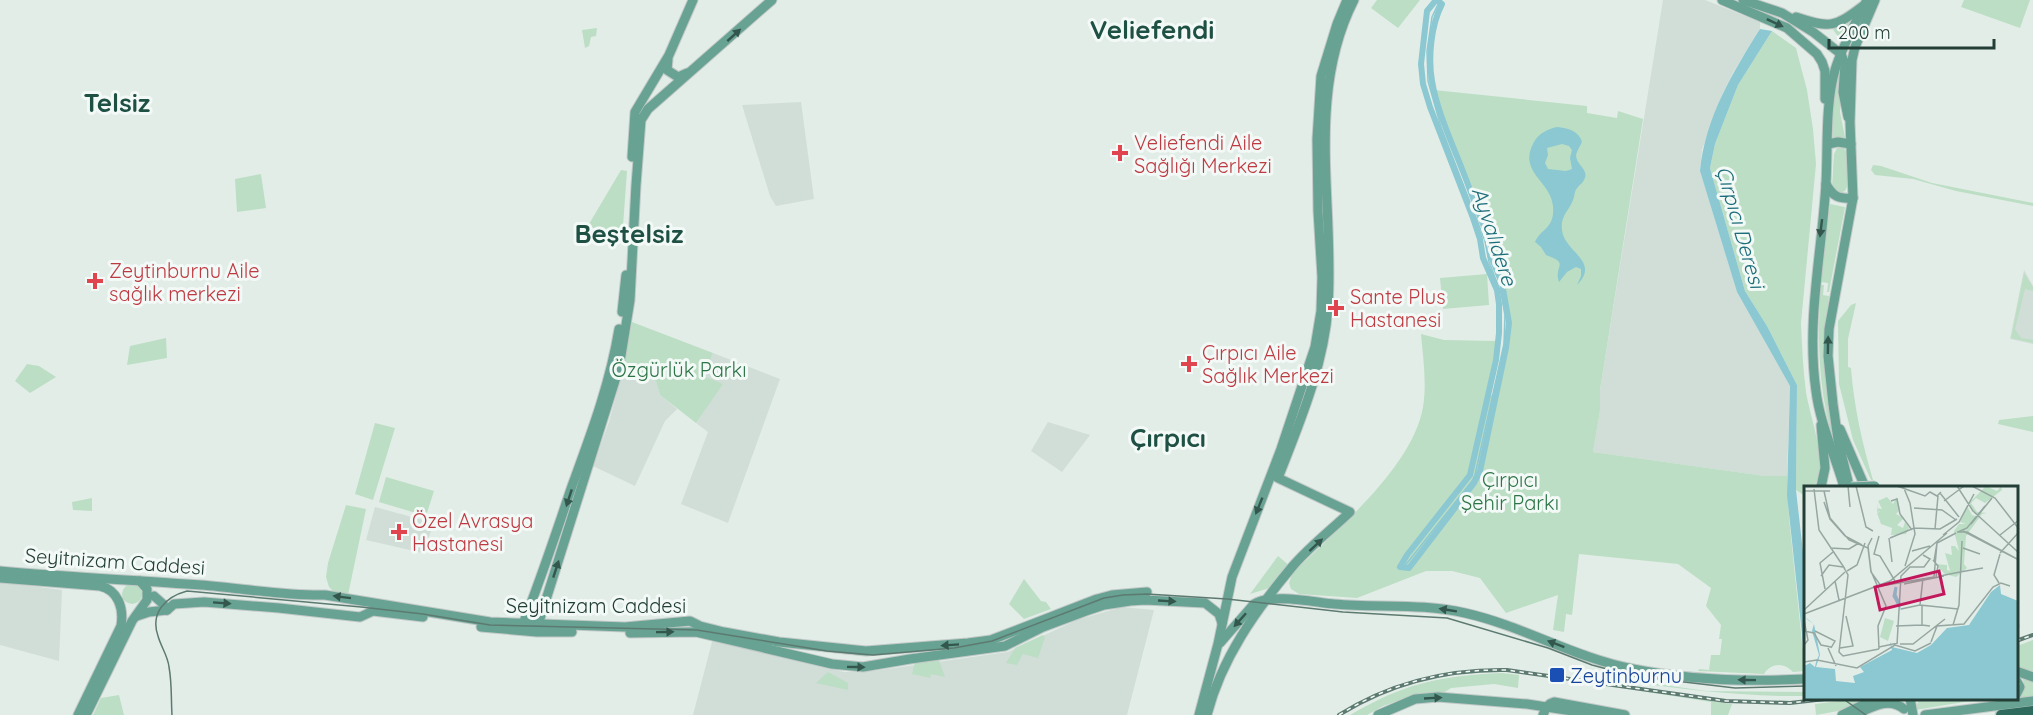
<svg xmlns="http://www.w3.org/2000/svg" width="2033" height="715" viewBox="0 0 2033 715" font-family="Quicksand,sans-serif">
  <rect width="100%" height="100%" fill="#e3ede8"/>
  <g fill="#d1ddd7">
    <polygon points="1663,0 1705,0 1760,22 1760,29 1734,71 1722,95 1702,150 1700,171 1737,292 1790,386 1787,476 1765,476 1593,452 1600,411 1600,390"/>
    <polygon points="801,102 814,199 776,206 770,196 742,105"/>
    <polygon points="2024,270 2033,286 2033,344 2010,339"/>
    <polygon points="713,353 780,379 728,523 681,504 708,432 696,423 722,384 704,376"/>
    <polygon points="624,366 656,381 660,395 677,409 665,421 635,486 593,466 609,422"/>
    <polygon points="1048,422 1090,435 1062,472 1031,451"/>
    <polygon points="375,507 434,523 423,553 366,540"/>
    <polygon points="0,582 62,590 59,661 0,645"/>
    <polygon points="1122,607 1154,610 1127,715 693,715 713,638 844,672 873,671 1008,652 1077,620"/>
  </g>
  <g fill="#bcdec4">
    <polygon points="1377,0 1420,0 1398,28 1371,8"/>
    <polygon points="1964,0 2030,0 2020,28 1961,7"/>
    <polygon points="1852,19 1843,40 1841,41 1832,28"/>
    <polygon points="597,28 596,36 591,37 589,46 585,48 582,30"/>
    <path d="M1772,31L1796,48L1807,90L1813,129L1816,164L1801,323C1802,346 1803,369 1806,392C1810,418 1829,464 1814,487H1805V496L1796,490L1797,385L1767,326L1745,291L1710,168L1715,144L1738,85Z"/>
    <path d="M1842,64L1840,112L1845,137L1833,138C1833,115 1831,86 1842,64Z"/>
    <path d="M1434,90L1587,106V113L1617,118L1618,111L1643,119L1600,390V411L1593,452L1765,476H1787L1789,518L1805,671L1793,672C1784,662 1771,663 1764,674L1698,671L1699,669L1709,670L1711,655H1720L1722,639H1719L1721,625L1706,606L1711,588L1678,564L1579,554L1572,615L1566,614L1564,632L1553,630L1558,595L1506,613L1480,578L1452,571H1426L1357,598L1299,594L1291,589L1289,583L1292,574C1335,531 1413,467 1423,407C1427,383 1423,358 1421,334L1444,340L1497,341L1486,394L1497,396C1504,360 1512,328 1504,292C1502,277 1495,269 1491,257C1489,253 1491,247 1491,243L1448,135Z"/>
    <polygon points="1837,148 1844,148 1847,154 1847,187 1845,191 1840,193 1832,187 1834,154"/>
    <polygon points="1873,165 1881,166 1932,183 2033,203 2033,206 1956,191 1913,179 1875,175 1871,170"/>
    <polygon points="621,170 627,171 623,226 620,229 600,234 589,224"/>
    <polygon points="261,174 266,208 237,212 235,179"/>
    <polygon points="1830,204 1845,207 1829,292 1827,292 1828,283 1821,282"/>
    <polygon points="2024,273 2033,287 2033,291 2025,289 2015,329 2021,338 2033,340 2033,343 2011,338"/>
    <polygon points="1487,274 1489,305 1443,309 1440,278"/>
    <path d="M1821,285H1824L1823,295L1829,296C1823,342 1825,386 1833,432L1831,433C1818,384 1817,335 1821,285Z"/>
    <path d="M1856,303L1848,339V367L1851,368C1854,407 1862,442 1873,480H1871L1853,440L1839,384L1838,321L1851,305Z"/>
    <polygon points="632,322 713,353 704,376 723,384 696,423 660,395 656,381 624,366"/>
    <polygon points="166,338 167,358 127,365 130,346"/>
    <polygon points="27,364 39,366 56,377 30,393 15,381"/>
    <polygon points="2033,416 2033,432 1998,424 1999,420"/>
    <polygon points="375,423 395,428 373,500 355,494"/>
    <polygon points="386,477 434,491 426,516 379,502"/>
    <polygon points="92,498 92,511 73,510 72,502"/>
    <polygon points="346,505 366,509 348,595 335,593 329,587 326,577 328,563"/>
    <polygon points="1278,556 1290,566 1276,586 1250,594"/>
    <polygon points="1024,579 1041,601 1046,602 1051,609 1024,619 1009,604"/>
    <circle cx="132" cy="594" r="10"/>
    <polygon points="1043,635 1045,637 1038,658 1023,654 1017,665 1006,663 1015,648"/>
    <polygon points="2033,640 2033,672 2016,666 2017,646"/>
    <polygon points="938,658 945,677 931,674 930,678 912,674 915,662"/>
    <polygon points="828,672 848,683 848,690 816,683"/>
    <path d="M1502,673L1519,675L1518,688L1494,684L1451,688L1445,692L1409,697L1383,706L1367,715H1350C1405,683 1439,676 1502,673Z"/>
    <polygon points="2023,678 2033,682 2033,696 2019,698 2024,690"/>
    <path d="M1622,679L1706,691L1805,692V696C1743,697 1683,689 1621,681Z"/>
    <polygon points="1622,688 1732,704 1728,715 1711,715 1711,702"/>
    <polygon points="119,695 124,715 93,715 101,698"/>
    <polygon points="1856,699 1864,699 1838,711 1816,715 1815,704"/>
    <polygon points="1919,699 1982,699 1915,710"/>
  </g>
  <g fill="#8bc8d2" fill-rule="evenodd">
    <path d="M1760,29L1772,31L1738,85L1715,144L1710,168L1745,291L1767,326L1797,385L1796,490L1805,570V662L1787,495L1790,386L1737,292L1700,171C1705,118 1733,72 1760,29Z"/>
    <path d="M1557,127C1568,128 1579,131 1582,142C1580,146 1577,151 1576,155C1576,165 1590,170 1584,180C1582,184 1580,184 1578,187C1574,191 1575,195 1573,200C1569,211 1560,216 1562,230C1564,252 1601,261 1577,285L1581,276V269L1576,267L1567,272L1559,282C1553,265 1571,264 1546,255L1541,247L1535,242C1541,228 1555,229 1553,206C1551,181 1517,172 1534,142C1539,133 1548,129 1557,127ZM1562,144L1569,146L1572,150L1570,158L1572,169L1566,171L1548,169L1545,163L1548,155L1547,148Z"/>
  </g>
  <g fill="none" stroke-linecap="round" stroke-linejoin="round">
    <polyline stroke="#8bc8d2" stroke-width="1.5" points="1404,567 1472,481 1475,475 1504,344 1505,315 1501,293 1489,262 1485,241 1441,127 1428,81 1427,51 1432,17 1439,2"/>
    <path stroke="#8bc8d2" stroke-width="6" d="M1436,0L1427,11L1421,64L1423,84L1430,107L1473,218L1480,239L1483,258L1497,290L1499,304V333L1496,360L1470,475L1407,555L1400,567L1409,568L1474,483L1480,471L1506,348L1509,323L1502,283L1490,254L1491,243C1480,219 1472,194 1462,169C1451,141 1437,111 1432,81C1428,58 1431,25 1442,4L1437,0"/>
    <g stroke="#c1c9c7" stroke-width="11">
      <g id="major">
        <polyline points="1722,0 1787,28 1817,54 1822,62 1825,71 1825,99"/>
        <polyline points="1743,0 1782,13 1813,32 1841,54 1845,64 1843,92 1848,117"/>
        <path d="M1796,17C1830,28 1834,28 1863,6"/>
        <polyline points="668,59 667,70 678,77 687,73"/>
        <polyline points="1828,144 1838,142 1851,144"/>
        <polyline points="632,157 635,112 669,55 693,0"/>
        <path d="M1826,184C1833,197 1839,199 1853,198"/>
        <polyline points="622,312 626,275"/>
        <polyline points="1821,425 1825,468 1821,487"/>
        <polyline points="1840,429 1865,487"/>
        <polyline points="1848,481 1838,440 1833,404 1828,356 1829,329 1853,198 1850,122 1852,60 1855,47 1875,0"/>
        <path d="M1844,487C1835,455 1820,424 1816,391C1806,321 1822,253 1826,183C1828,148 1825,104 1835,70C1842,46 1856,22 1867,0"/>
        <path d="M0,571C67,577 134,580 201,585C242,588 284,596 325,595L490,622L625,627L690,621L700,626L724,632L779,642L866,651L968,643L991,640L1097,599L1112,595L1147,592"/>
        <path d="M0,578L100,586C118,590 124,608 121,626L78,715"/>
        <polyline points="154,596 163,604 167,610"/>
        <polyline points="167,610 174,604 204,602 279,608 360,617 373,611 423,617"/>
        <polyline points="137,616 149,612 167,610"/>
        <path d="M523,624C541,579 556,533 572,486C591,434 610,384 619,329"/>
        <polyline points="538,625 619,368 630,300 636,185 641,120 648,109 772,0"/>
        <polyline points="481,627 537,632 572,632"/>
        <polyline points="630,633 696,632 832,664 863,667 910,659 1005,646 1043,627 1086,611 1104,605 1130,601 1145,600 1205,603 1219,614 1222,623"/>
        <path d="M1220,643L1254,604C1271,593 1313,602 1334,604C1378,608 1422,603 1465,613C1523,626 1575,658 1633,669C1689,680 1748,682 1805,679"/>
        <polyline points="2016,671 2033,677"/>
        <polyline points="2016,680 2020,687 2016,695"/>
        <polyline points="1910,698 1913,715"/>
        <polyline points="86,715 132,621 147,600 147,589 140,581"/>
        <polyline points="1199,715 1218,644 1232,577 1281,449 1315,347 1321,311 1322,277 1318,211 1317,139 1321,76 1337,24 1347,0"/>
        <path d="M1207,715C1221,659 1256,610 1292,567C1309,547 1331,530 1350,512L1278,478C1299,424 1324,366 1328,307C1335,205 1305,96 1354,0"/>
        <polyline points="1378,715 1415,699 1438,697 1527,704 1598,715"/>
        <path d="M1543,715C1546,708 1547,704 1554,702L1625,715"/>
        <polyline points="1842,715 1877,698"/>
        <path d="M1854,715C1871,708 1888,696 1904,709"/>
        <polyline points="1925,715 2033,701"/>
      </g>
    </g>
    <g stroke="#c1c9c7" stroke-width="13">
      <polyline id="highway" points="2001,715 2033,711"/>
    </g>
    <use href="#major" stroke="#67a292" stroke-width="9"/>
    <use href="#highway" stroke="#2e6a5d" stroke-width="10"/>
    <g stroke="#5d7a71" stroke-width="1.5">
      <polyline points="1842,698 1866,715"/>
      <path d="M172,715C171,699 172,683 169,667C168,656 161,647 158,636C150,613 165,597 187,591L361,607L423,614L490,625L697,630L827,651L873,655L954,648L992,641L1104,598L1123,595L1147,594L1227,599L1343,612L1447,618L1548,648L1592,665L1633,676L1735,688L1805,686"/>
    </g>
    <g stroke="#5d7a71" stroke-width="4">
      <g id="rail">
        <polyline points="2016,641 2033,635"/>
        <path d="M1339,715C1390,683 1446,669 1507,670L1726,701L1790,703L1834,698"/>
      </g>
    </g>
    <use href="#rail" stroke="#f3f9f6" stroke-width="1.5" stroke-dasharray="4.5" stroke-linecap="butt"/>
    <g stroke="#c1c9c7" stroke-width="11" stroke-linecap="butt">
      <polyline id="major-bridge" points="1851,487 1875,486"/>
    </g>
    <use href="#major-bridge" stroke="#67a292" stroke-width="9"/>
  </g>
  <defs><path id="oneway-solid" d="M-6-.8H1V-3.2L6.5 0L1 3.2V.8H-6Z" transform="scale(1.5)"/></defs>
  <g fill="#33574d">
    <use href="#oneway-solid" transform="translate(1775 23) rotate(25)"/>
    <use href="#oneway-solid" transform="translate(734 35) rotate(-42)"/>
    <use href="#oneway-solid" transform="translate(1821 228) rotate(97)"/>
    <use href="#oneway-solid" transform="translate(1828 345) rotate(-89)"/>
    <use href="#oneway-solid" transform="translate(569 498) rotate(108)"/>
    <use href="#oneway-solid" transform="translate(1259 506) rotate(112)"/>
    <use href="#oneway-solid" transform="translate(1316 545) rotate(-43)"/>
    <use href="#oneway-solid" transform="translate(556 569) rotate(-72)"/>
    <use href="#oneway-solid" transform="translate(342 597) rotate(-173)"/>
    <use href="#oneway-solid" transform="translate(1167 601) rotate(3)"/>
    <use href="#oneway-solid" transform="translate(222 603) rotate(4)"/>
    <use href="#oneway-solid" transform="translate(1448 610) rotate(-171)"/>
    <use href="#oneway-solid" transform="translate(1240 620) rotate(132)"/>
    <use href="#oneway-solid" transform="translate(665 632) rotate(-1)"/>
    <use href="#oneway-solid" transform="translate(1556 644) rotate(-159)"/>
    <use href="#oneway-solid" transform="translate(950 645) rotate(176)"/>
    <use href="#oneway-solid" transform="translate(856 667) rotate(1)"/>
    <use href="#oneway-solid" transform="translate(1747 680) rotate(-179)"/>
    <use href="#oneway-solid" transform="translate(1433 698) rotate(-3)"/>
  </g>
  <g fill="#e0444e" stroke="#f3f9f6" stroke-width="2">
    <path d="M1117 144h6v6h6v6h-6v6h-6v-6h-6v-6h6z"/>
    <path d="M92 272h6v6h6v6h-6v6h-6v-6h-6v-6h6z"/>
    <path d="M1333 299h6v6h6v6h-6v6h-6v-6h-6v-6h6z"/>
    <path d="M1186 355h6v6h6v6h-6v6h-6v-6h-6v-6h6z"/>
    <path d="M396 523h6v6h6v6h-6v6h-6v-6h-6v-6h6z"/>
  </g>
  <rect fill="#1a4fb4" stroke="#f3f9f6" stroke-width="2" x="1549" y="667" width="16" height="16" rx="3"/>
  <g text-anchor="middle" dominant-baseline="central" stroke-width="6" stroke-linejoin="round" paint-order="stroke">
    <g font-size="20" fill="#be3a42" stroke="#f3f9f6" text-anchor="start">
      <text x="1134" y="142">Veliefendi Aile<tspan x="1134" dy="23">Sağlığı Merkezi</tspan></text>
      <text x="109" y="270">Zeytinburnu Aile<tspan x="109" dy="23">sağlık merkezi</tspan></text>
      <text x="1350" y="296">Sante Plus<tspan x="1350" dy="23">Hastanesi</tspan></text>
      <text x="1202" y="352">Çırpıcı Aile<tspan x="1202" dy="23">Sağlık Merkezi</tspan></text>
      <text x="412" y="520">Özel Avrasya<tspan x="412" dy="23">Hastanesi</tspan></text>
    </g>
    <g font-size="20" fill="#2d7547" stroke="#f3f9f6">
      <text x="679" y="369">Özgürlük Parkı</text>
      <text x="1510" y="479">Çırpıcı<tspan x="1510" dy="23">Şehir Parkı</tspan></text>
    </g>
    <g font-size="20" fill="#223e36" stroke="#f3f9f6">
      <text transform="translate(115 561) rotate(4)">Seyitnizam Caddesi</text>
      <text x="596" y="605">Seyitnizam Caddesi</text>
    </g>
    <g font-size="20" fill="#164399" stroke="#f3f9f6" text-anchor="start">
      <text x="1570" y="675">Zeytinburnu</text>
    </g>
    <g font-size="21" font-style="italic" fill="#1c6d7a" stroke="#f3f9f6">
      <text transform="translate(1741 227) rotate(74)">Çırpıcı Deresi</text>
      <text transform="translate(1495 236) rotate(72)">Ayvalıdere</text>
    </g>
    <g font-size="26" font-weight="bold" fill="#1e5043" stroke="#f3f9f6">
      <text x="1152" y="29">Veliefendi</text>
      <text x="117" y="102">Telsiz</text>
      <text x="629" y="233">Beştelsiz</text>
      <text x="1168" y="437">Çırpıcı</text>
    </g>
  </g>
  <g transform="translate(1804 486)">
    <rect width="214" height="214" fill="#e3ede8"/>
    <path d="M182,0L193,5L197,0L198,4L181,17L172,12L167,17L173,26L183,27L178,28L162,50L160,78L163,82L152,91L141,88L131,78L143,79V84L146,85L141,67L148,69L147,60H151L155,65L150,45L155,38H162L156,36L163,20L168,29L174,31L164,18ZM83,11L89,18L93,11L96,24L92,28L100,32L93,39L99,42L101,36L105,42L102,48L87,49L88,42L77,38L73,27L76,25L73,26L74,16L73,22L78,23L74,15ZM81,132L90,135L84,155L76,151Z" fill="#bcdec4"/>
    <path d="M196,99L197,108L214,115V214H0V180L6,177L11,181L12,176L15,169L8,145L10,138L4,134L1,131L10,138L16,169L12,181L31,183L32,195L51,197L49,190L60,186L56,181L88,164L86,158V156L88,161L113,167L127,159L143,142L165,139L187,106Z" fill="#8bc8d2"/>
    <path fill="none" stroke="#8bc8d2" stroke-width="3" d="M92,101L91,109L95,117V119L90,110ZM163,169L215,140M60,184L86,188L116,179L215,138M70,189H86L215,157M43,214L59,202L64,184M83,214L156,173M194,214L215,197"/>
    <path fill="none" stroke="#96a7a1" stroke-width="1.5" d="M44,0L46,21M52,0L62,41L69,45M93,0L121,10L126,6L133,10L137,6M99,0L106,17L111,48L101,80M153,0L169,25M168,0L191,12L215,43M10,3L15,44L41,83M0,5H26M20,5L26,32L45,54L64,62L67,86L77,100L130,91L133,57L152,47M136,7L155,31M87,15L93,13L96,28L108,44M140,15L160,0M20,16L26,33L41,50L58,59M110,22L138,24L152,34M169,25L215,67M167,38L188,12M131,43L134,10M159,45L215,74M153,46H163L215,74M154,46L163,42L181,20M139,49L155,36L170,8M196,49L215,34M75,50L70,68L76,70L91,95M68,52L64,60L67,85L82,120L74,140L75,163M85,52L88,76M86,52L110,42L136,43L153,33M26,62L45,63L55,57M159,62L176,68M108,65L126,60M196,67L215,46M129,74L134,80L132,91M130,75L133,57M40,82L44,89L35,166L39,170L75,163M43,85L53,79L61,57M156,86L179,82M17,90L25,79L39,81M136,90L156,86M31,95L35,114M195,97L190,89L196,68M100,98L140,90M21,103L16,77L29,66M116,119L154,123M116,119L119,92M118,120V139L126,140M97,123L116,119M0,124L41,86M0,128L86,95L143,47M0,134L4,154L0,159M149,139L155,119L158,55M92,140L118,139M0,145L10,147L17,159L27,161M11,145L31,155L27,162M127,156L133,140L160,138L189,101L197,97L206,100M93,158L97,90L106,81H120L126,73L119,69M96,158H109L141,133M75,161L94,157M24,162L32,180M36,162L49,160L42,130M0,176L13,174L53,182L91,159L111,165L127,157"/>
    <path fill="#c2185b" fill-opacity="0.15" stroke="#c2185b" stroke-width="3" d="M135,85L140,108L76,124L71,101Z"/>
    <rect width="214" height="214" fill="none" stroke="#223e36" stroke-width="3"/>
  </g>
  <path d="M1829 39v9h165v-9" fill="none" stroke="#223e36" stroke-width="3"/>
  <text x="1838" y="39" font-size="18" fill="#223e36" stroke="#f3f9f6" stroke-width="4.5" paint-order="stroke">200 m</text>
</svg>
